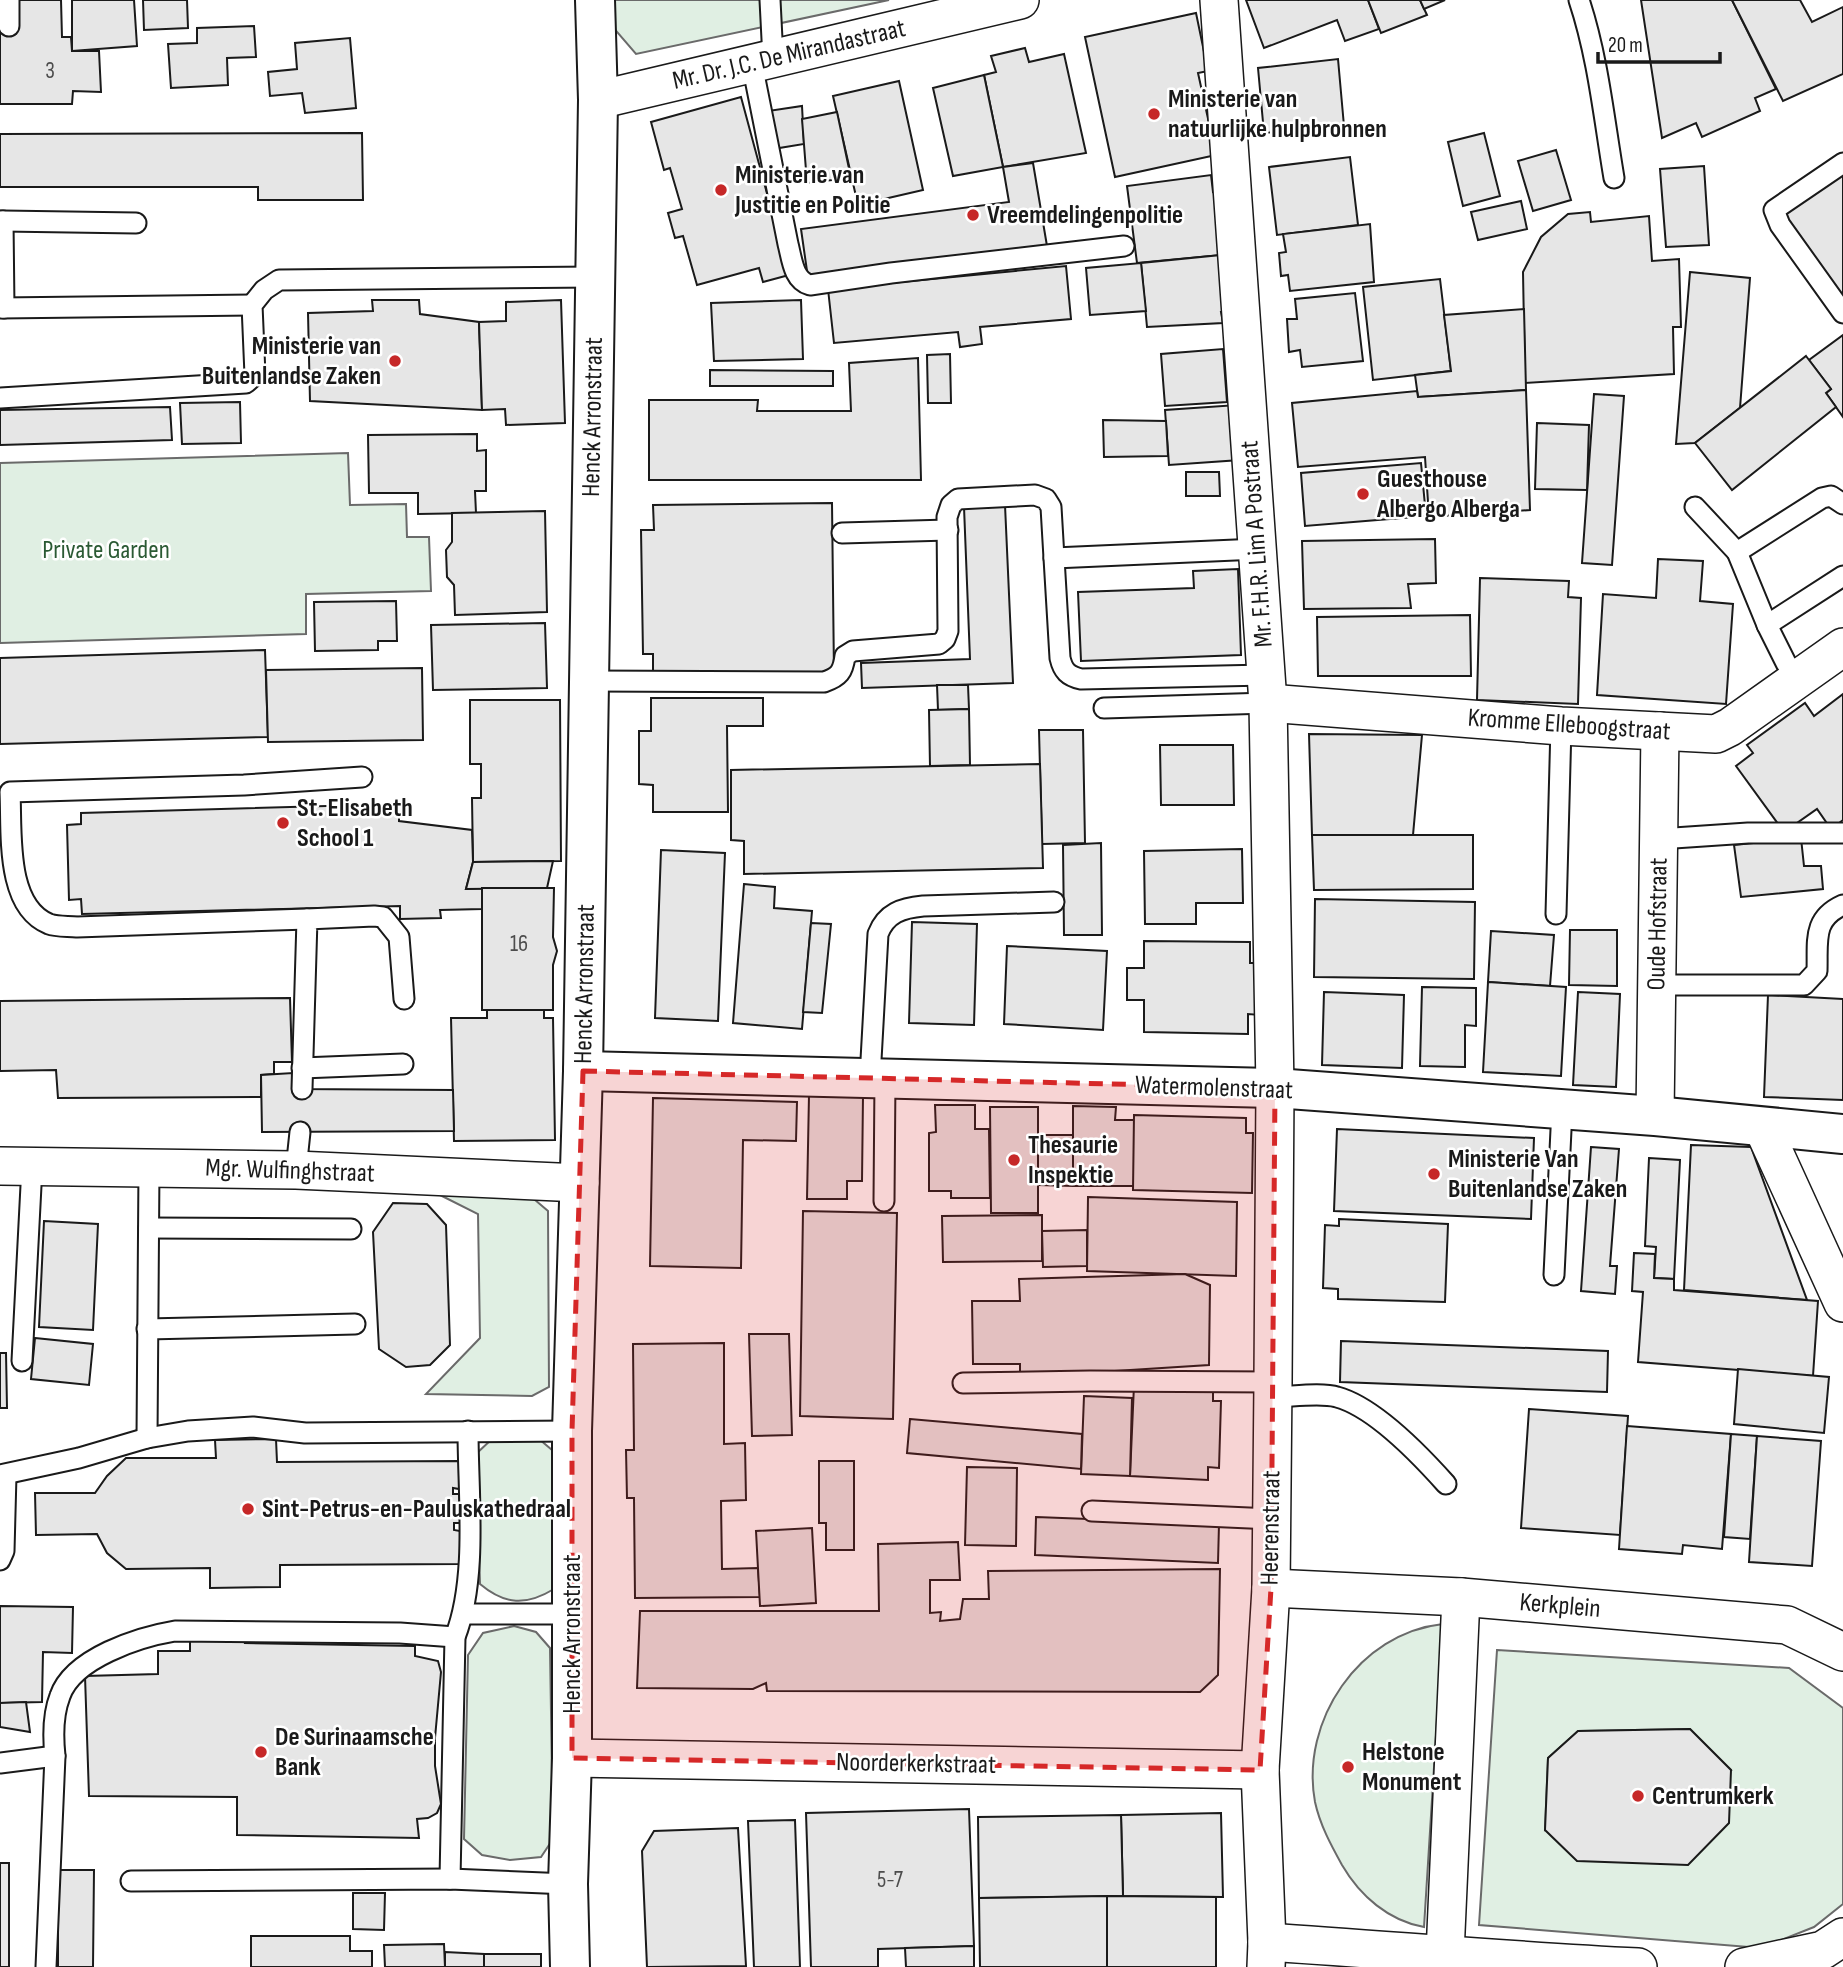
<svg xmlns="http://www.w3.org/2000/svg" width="1843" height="1967" viewBox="0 0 1843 1967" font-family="'Sofia Sans Condensed',sans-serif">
  <rect width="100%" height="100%" fill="#fff"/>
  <g fill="#e0efe3" stroke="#6a6a6a" stroke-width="2" fill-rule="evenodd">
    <polygon points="612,0 889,0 636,54 611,25"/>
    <polygon points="348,453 350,505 406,504 407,537 429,537 431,591 306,594 306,634 0,643 0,463"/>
    <polygon points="528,1194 548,1211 549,1387 532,1396 426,1394 480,1338 478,1214 440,1195"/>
    <path d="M493,1438L539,1439L552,1450L554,1589C526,1606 505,1605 480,1584L476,1454Z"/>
    <path d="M1443,1624L1424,1927C1389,1921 1360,1896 1342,1865C1331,1845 1320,1825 1315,1802C1300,1721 1359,1633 1443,1624Z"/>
    <polygon points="514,1626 536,1632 550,1648 553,1839 541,1857 510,1860 482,1855 464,1839 468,1655 483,1633"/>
    <path d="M1497,1650L1789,1668L1843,1708V1904L1814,1927L1761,1948L1479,1925ZM1690,1729L1731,1770L1545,1830L1548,1758L1578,1731Z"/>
  </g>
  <g fill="#e6e6e6" stroke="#1a1a1a" stroke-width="2">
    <polygon points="0,0 61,0 62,37 71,37 72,51 99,51 101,92 73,91 72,104 0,104"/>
    <polygon points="72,0 134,0 137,46 72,51"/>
    <polygon points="143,0 187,0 188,28 144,30"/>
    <polygon points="1246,0 1368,0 1379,29 1345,41 1337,20 1264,48"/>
    <polygon points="1368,0 1420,0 1427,15 1381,33"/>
    <polygon points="1420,0 1445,0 1424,9"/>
    <polygon points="1641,0 1732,0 1776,89 1755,98 1760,111 1702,137 1696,123 1662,138"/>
    <polygon points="1732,0 1800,0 1812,22 1843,7 1843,74 1783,101"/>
    <polygon points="1196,13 1208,71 1198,73 1216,155 1115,177 1085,37"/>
    <polygon points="254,26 256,57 227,58 228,85 171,88 168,44 197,43 197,28"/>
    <polygon points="350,38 356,108 305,113 302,93 270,96 268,72 297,69 295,43"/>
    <polygon points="1025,48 1029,62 1064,54 1086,153 1003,167 984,75 996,72 991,56"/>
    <polygon points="1338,59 1344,126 1264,133 1258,68"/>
    <polygon points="984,75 1003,167 953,176 933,88"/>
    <polygon points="899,81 923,190 858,205 833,96"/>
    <polygon points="741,97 789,275 763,282 759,268 697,285 683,236 675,238 668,213 682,209 670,168 664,170 651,122"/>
    <polygon points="802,106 804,144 773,149 768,111"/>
    <polygon points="837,112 851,178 807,183 802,119"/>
    <polygon points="362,133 363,200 258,200 258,187 0,187 0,134"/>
    <polygon points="1484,133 1500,196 1463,206 1448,142"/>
    <polygon points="1556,150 1571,200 1533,211 1518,161"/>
    <polygon points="1350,157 1358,225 1277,235 1269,167"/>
    <polygon points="1033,163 1047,246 808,278 801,229 1009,202 1003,167"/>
    <polygon points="1704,166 1709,245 1666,247 1660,169"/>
    <polygon points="1843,173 1843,305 1781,216"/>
    <polygon points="1211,175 1213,192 1226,190 1221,255 1137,263 1127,186"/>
    <polygon points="1521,201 1527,229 1478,240 1471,212"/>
    <polygon points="1590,212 1591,222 1649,216 1652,261 1679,259 1681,327 1673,327 1674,374 1525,383 1523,272 1541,237 1568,214"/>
    <polygon points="1370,224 1374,282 1290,291 1288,275 1281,276 1279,253 1286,252 1283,234"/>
    <polygon points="1221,255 1233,312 1221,312 1223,323 1147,327 1141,263"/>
    <polygon points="1141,263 1146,311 1090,315 1086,268"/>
    <polygon points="1066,266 1071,319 980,327 982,344 960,347 958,332 834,343 828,289"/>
    <polygon points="1690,272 1750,278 1740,408 1695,443 1676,444"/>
    <polygon points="1440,279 1451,371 1373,380 1363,287"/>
    <polygon points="1355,293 1363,361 1302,367 1300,350 1289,352 1287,319 1297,319 1295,299"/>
    <polygon points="372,300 419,300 420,314 479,322 482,410 310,401 308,313 373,311"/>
    <polygon points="561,300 565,423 506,425 505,409 482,410 479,322 506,321 506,302"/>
    <polygon points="801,300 803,359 714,361 711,303"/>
    <polygon points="1524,309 1526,390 1418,397 1415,375 1451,371 1444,315"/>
    <polygon points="1843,335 1843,417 1826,393 1831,389 1809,360"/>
    <polygon points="1223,349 1227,402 1165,406 1161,354"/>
    <polygon points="950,354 951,403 928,403 927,355"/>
    <polygon points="1806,356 1831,389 1826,393 1836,407 1732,490 1695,443"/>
    <polygon points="918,358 921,480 649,480 649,400 758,400 757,411 851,411 849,363"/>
    <polygon points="710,370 833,371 833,386 710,386"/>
    <polygon points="1526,390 1530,510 1429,517 1425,457 1298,467 1292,403 1417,391 1418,397"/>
    <polygon points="1594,394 1624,396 1612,565 1582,563"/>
    <polygon points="240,402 241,443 182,444 180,403"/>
    <polygon points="1237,405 1240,460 1169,465 1165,410"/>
    <polygon points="170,407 172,440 0,445 0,410"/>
    <polygon points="1103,420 1166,421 1168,456 1104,457"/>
    <polygon points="1537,423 1589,425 1587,490 1535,489"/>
    <polygon points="477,434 477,451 486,450 486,491 475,491 476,513 418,514 418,493 369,493 368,435"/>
    <polygon points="1421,463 1426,516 1305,526 1301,473"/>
    <polygon points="1186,472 1219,472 1220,496 1186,496"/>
    <polygon points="832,503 834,674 653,676 653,654 643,654 641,530 654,530 653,505"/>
    <polygon points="1005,505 1013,683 862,688 861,663 970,659 964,507"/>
    <polygon points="545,511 547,612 455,615 454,585 447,577 446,550 452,542 452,513"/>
    <polygon points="1435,539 1436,583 1408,584 1411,608 1304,609 1302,541"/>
    <polygon points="1658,559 1703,561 1700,601 1733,604 1726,704 1597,695 1603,594 1656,598"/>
    <polygon points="1238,569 1241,655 1081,661 1078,592 1194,588 1193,571"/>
    <polygon points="1480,578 1569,581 1568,597 1581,598 1578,704 1477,700"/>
    <polygon points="396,601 397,641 378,641 378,650 315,651 314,602"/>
    <polygon points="1470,615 1471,676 1318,676 1317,617"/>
    <polygon points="545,623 547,688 433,690 431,625"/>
    <polygon points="265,650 268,737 0,744 0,658"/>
    <polygon points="422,668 423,740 268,742 266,670"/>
    <polygon points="937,685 968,685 969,709 938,710"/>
    <polygon points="1843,694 1843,820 1831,829 1817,809 1784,832 1736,766 1753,753 1747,745 1805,703 1814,716"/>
    <polygon points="651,698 763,698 763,726 727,726 728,812 653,812 653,785 639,784 639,731 651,731"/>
    <polygon points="470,700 560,700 561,861 473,862 472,798 481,798 481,764 470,764"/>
    <polygon points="969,709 970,765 930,766 929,710"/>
    <polygon points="1039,730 1083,730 1085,843 1042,844"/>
    <polygon points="1309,734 1422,735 1413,835 1312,835"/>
    <polygon points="1160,745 1233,745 1234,805 1161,805"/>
    <polygon points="1040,764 1043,868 744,874 744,841 731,840 731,770"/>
    <polygon points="399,804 399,821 472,830 473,862 466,889 482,888 482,909 440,910 441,918 400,919 400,906 82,914 81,899 69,900 67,825 81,824 81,813"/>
    <polygon points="1312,835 1473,835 1473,889 1314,890"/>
    <polygon points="1801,838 1804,866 1821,866 1823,889 1741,897 1734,845"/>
    <polygon points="1101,843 1102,935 1064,935 1063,845"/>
    <polygon points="1242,849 1243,903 1196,903 1196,924 1145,924 1144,851"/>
    <polygon points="661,850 725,853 718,1021 655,1018"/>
    <polygon points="553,861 547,888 466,889 473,862"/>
    <polygon points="744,884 775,887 774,908 812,911 802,1029 733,1023"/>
    <polygon points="482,888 554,888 553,937 557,951 553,965 553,1010 482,1010"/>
    <polygon points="1315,899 1475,902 1474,979 1314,977"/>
    <polygon points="912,922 977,924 974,1025 909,1023"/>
    <polygon points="811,923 831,924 822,1013 803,1012"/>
    <polygon points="1570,930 1617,930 1617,986 1569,985"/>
    <polygon points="1491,931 1554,935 1550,986 1488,982"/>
    <polygon points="1144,941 1250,942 1250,963 1260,963 1260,1015 1248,1014 1248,1034 1144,1032 1144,1000 1127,1000 1127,968 1144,968"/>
    <polygon points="1007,946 1107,951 1103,1030 1004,1024"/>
    <polygon points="1488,982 1566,987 1561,1076 1483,1072"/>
    <polygon points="1422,987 1476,988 1476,1026 1465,1025 1465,1067 1420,1066"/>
    <polygon points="1324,992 1404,995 1402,1068 1322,1065"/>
    <polygon points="1578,992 1620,994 1616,1087 1573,1085"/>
    <polygon points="1768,995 1843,999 1843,1100 1764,1097"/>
    <polygon points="290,998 292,1062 274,1062 274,1074 261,1075 261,1097 58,1098 56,1070 0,1071 0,1001"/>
    <polygon points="487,1010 544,1010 544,1018 553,1018 555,1140 454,1141 451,1018 487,1018"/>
    <polygon points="293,1073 295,1089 453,1090 454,1131 262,1132 261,1075"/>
    <polygon points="809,1095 863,1096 862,1181 847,1181 847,1199 807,1199"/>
    <polygon points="653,1098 797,1102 796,1141 743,1140 741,1268 650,1266"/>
    <polygon points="935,1105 975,1105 975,1129 989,1129 990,1198 951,1198 951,1191 929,1191 929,1133 936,1132"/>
    <polygon points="1073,1106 1116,1107 1115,1120 1134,1120 1134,1186 1073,1186"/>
    <polygon points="990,1107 1038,1107 1038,1213 991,1213"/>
    <polygon points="1134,1115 1246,1118 1246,1133 1253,1133 1252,1193 1133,1190"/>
    <polygon points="1337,1129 1534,1138 1531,1219 1334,1211"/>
    <polygon points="1038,1135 1073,1135 1073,1186 1038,1185"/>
    <polygon points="1691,1145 1751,1147 1807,1300 1684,1290"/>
    <polygon points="1591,1147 1619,1149 1610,1266 1617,1266 1615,1294 1581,1291"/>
    <polygon points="1649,1158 1680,1160 1674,1279 1654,1278 1656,1247 1645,1246"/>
    <polygon points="1088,1197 1237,1202 1236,1276 1087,1271"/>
    <polygon points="393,1203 427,1204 446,1225 450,1345 430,1365 406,1367 379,1349 373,1232"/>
    <polygon points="803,1211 897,1213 893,1419 800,1416"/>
    <polygon points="1042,1215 1042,1261 943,1262 942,1216"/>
    <polygon points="1339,1219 1448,1224 1445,1302 1338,1299 1338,1289 1323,1288 1325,1225 1339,1226"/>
    <polygon points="44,1221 98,1224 93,1330 39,1327"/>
    <polygon points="1087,1230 1087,1266 1043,1267 1042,1231"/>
    <polygon points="1634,1253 1655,1254 1654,1278 1674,1279 1674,1290 1818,1301 1813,1376 1638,1362 1643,1292 1632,1291"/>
    <polygon points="1185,1274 1210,1285 1209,1365 1020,1377 1020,1364 973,1364 972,1301 1020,1301 1019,1279"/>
    <polygon points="749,1334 789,1334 792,1435 752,1436"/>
    <polygon points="35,1338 93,1344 89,1385 31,1379"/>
    <polygon points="1341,1341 1608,1351 1607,1392 1340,1382"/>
    <polygon points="724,1343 724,1444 745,1443 746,1500 721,1501 722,1569 758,1568 760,1597 635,1598 634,1498 627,1498 626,1450 634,1450 633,1344"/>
    <polygon points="0,1353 6,1353 7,1408 0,1408"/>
    <polygon points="1738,1369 1829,1377 1824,1433 1734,1424"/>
    <polygon points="1134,1385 1213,1390 1213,1401 1221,1401 1219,1468 1208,1467 1208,1480 1130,1476"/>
    <polygon points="1084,1396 1132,1398 1130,1476 1081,1474"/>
    <polygon points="1529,1409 1628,1416 1620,1535 1521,1528"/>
    <polygon points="910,1419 1082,1434 1081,1469 907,1453"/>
    <polygon points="1627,1426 1731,1434 1722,1549 1683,1545 1682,1554 1619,1549"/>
    <polygon points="1731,1434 1757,1436 1750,1539 1724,1537"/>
    <polygon points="1757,1436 1821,1441 1812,1566 1749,1562"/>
    <polygon points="276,1439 277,1462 459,1461 459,1489 453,1488 453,1494 459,1494 461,1523 454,1523 454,1530 460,1531 460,1564 280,1565 280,1587 210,1588 210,1568 126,1569 107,1553 97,1534 36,1535 35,1493 95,1493 107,1476 126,1458 216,1458 215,1440"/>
    <polygon points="819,1461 854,1461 854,1550 826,1550 826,1523 819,1523"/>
    <polygon points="967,1467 1017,1468 1016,1546 965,1545"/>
    <polygon points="1036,1517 1219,1524 1218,1563 1035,1555"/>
    <polygon points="812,1528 816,1603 760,1606 756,1531"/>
    <polygon points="958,1542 960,1580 930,1580 930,1613 941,1612 940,1621 960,1619 963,1599 989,1599 988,1571 1220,1569 1218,1675 1200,1692 767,1691 766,1683 753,1689 637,1688 640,1611 879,1611 878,1544"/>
    <polygon points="0,1606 73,1607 72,1653 43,1652 42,1702 0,1703"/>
    <polygon points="190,1637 246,1637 245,1643 415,1646 415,1656 438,1661 441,1672 435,1738 435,1766 441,1804 437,1813 428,1818 417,1819 419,1838 237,1835 237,1797 89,1796 85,1676 158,1674 158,1651 190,1651"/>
    <polygon points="26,1702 30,1732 0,1727 0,1703"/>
    <polygon points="1690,1729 1731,1770 1729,1823 1688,1865 1577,1861 1545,1830 1548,1758 1578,1731"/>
    <polygon points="969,1809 974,1946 878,1949 878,1967 811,1967 806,1813"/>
    <polygon points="1221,1813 1223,1897 1123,1896 1121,1815"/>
    <polygon points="1121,1815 1123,1896 979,1898 978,1817"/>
    <polygon points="795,1820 800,1967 754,1967 748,1821"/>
    <polygon points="738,1828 746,1966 647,1967 642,1851 654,1831"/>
    <rect x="0" y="1863" width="9" height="104"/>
    <polygon points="58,1870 94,1870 93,1967 58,1967"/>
    <polygon points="353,1893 385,1893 384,1930 353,1929"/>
    <polygon points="1107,1896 1107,1967 980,1967 979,1898"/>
    <polygon points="1107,1896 1216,1897 1216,1967 1107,1967"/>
    <polygon points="251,1936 350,1936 350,1951 372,1951 372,1967 251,1967"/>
    <polygon points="444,1944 445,1967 385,1967 384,1945"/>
    <polygon points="974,1946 974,1967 906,1967 905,1948"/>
    <polygon points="445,1952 484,1954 484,1967 445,1967"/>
    <rect x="484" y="1954" width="57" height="13"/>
  </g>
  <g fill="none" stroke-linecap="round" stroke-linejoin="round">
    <g stroke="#1a1a1a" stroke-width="23">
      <g id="lane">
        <polyline points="9,0 9,26"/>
        <polyline points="770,0 773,59"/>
        <path d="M1579,0C1598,57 1604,119 1614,178"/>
        <path d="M752,64L788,244C792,259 793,280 810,285L891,273L1124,246"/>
        <polyline points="1843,163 1774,210 1780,225 1843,313"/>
        <polyline points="0,221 3,221 4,308"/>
        <polyline points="3,221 136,223"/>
        <polyline points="0,308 252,305"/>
        <polyline points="0,398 246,383 255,375 252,305 264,290 279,280 595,277"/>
        <polyline points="1695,507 1737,552 1767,625 1786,663 1798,679"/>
        <polyline points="842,533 948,530"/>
        <polyline points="1737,552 1822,498 1831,496 1843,504"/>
        <path d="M1054,558L1060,658C1063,671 1068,676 1081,679L1266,675"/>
        <polyline points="1767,625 1843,576"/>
        <path d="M589,681L824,682C839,677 843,672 845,656L853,651L939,644L945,639L948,631L947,517L951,505L958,499L1035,495L1046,499L1051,507L1054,558L1258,549"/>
        <polyline points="1104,708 1268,703"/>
        <polyline points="1659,839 1748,833 1843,833"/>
        <polyline points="1556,914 1561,726"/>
        <path d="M307,919L77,927C68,926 57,927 49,924C5,906 12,832 10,792L244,785L362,777"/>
        <path d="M1657,985H1804L1817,971C1818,941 1812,919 1843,905"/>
        <polyline points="302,1068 403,1064"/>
        <path d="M870,1078L878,934C886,913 902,908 923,906L1054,902"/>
        <polyline points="302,1089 307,919 374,916 383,917 399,937 404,999"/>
        <polyline points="296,1170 300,1132"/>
        <polyline points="884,1201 885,1078"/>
        <polyline points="149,1228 351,1229"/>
        <polyline points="1554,1275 1562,1109"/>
        <polyline points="147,1329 355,1324"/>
        <polyline points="22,1361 32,1166"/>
        <polyline points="963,1383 1090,1381 1273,1382"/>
        <path d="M1272,1397C1290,1397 1321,1392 1337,1397C1374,1407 1421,1456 1446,1484"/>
        <polyline points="147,1438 149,1168"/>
        <polyline points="0,1475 79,1458 147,1438 188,1431 253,1427 305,1433 572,1431"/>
        <polyline points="1092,1511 1272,1519"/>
        <polyline points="0,1560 4,1551 6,1475"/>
        <polyline points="463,1614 572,1614"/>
        <polyline points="0,1763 55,1756"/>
        <path d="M450,1879L455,1637C478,1578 468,1494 468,1431"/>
        <polyline points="131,1881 450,1879 568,1884"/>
        <path d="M46,1967L55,1756C53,1737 53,1714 60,1696C73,1658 139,1637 175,1631L400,1633L455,1637"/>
      </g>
    </g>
    <g stroke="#1a1a1a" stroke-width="40">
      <g id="street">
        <polyline points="1219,0 1268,703 1275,1088 1273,1382 1271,1588 1260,1770 1267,1942 1266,1967"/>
        <polyline points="598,100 1020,0"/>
        <polyline points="1268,703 1561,726 1716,734 1730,727 1843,647"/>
        <polyline points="1655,1116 1660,731"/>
        <polyline points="1763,1128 1843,1303"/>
        <polyline points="0,1166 296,1170 580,1183"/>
        <polyline points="1271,1588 1461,1597 1787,1625 1843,1652"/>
        <polyline points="572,1758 1260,1770"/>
        <path d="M1267,1942C1391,1950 1514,1961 1638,1967"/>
        <polyline points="1445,1954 1461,1597"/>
        <polyline points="1744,1967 1823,1950 1843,1937"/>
      </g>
    </g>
    <g stroke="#1a1a1a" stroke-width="42">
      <g id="secondary">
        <polyline points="583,1071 1275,1088 1655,1116 1843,1134"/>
        <polyline points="570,1967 568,1884 572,1758 572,1431 583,1071 598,100 595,0"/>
      </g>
    </g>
    <use href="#lane" stroke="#fff" stroke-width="19"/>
    <use href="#street" stroke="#fff" stroke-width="37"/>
    <use href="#secondary" stroke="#fff" stroke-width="38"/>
  </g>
  <path fill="#d62828" fill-opacity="0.2" stroke="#d62828" stroke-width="5" stroke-dasharray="14 9" stroke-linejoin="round" d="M583,1071L1275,1088L1271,1588L1260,1770L572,1758V1431Z"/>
  <g fill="#c62828" stroke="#fff" stroke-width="2.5">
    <circle cx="1154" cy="114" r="7"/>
    <circle cx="721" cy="190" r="7"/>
    <circle cx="973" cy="215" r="7"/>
    <circle cx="395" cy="361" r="7"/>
    <circle cx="1363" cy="494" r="7"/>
    <circle cx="283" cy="823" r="7"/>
    <circle cx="1014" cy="1160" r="7"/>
    <circle cx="1434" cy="1174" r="7"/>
    <circle cx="248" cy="1509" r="7"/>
    <circle cx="261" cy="1752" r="7"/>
    <circle cx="1348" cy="1767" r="7"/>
    <circle cx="1638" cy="1796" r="7"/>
  </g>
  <g text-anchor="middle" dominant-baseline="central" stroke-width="5" stroke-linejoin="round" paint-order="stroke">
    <g font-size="23" fill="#4d4d4d">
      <text x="50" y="71">3</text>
      <text x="519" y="944">16</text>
      <text x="890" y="1880">5-7</text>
    </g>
    <g font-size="26" fill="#1a1a1a" stroke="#fff">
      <text transform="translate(789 55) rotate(-13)">Mr. Dr. J.C. De Mirandastraat</text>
      <text transform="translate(593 417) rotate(-89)">Henck Arronstraat</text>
      <text transform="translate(1257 544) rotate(-94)">Mr. F.H.R. Lim A Postraat</text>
      <text transform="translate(1569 725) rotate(4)">Kromme Elleboogstraat</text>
      <text transform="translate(1658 924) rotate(-89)">Oude Hofstraat</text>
      <text transform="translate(585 984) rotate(-89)">Henck Arronstraat</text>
      <text transform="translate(1214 1088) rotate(2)">Watermolenstraat</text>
      <text transform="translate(290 1171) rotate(2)">Mgr. Wulfinghstraat</text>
      <text transform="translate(1271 1528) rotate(-89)">Heerenstraat</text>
      <text transform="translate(1560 1606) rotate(5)">Kerkplein</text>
      <text transform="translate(572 1634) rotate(-90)">Henck Arronstraat</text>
      <text transform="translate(916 1764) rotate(1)">Noorderkerkstraat</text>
    </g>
    <g font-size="26" font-weight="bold" fill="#1a1a1a" stroke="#fff" text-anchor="start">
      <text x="1168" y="99">Ministerie van<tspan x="1168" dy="30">natuurlijke hulpbronnen</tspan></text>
      <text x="735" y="175">Ministerie van<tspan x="735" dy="30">Justitie en Politie</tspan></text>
      <text x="987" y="215">Vreemdelingenpolitie</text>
      <text x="381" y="346" text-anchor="end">Ministerie van<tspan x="381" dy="30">Buitenlandse Zaken</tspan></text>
      <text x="1377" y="479">Guesthouse<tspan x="1377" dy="30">Albergo Alberga</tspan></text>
      <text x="297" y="808">St. Elisabeth<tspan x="297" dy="30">School 1</tspan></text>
      <text x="1028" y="1145">Thesaurie<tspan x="1028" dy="30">Inspektie</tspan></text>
      <text x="1448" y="1159">Ministerie Van<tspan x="1448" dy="30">Buitenlandse Zaken</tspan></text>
      <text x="262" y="1509">Sint-Petrus-en-Pauluskathedraal</text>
      <text x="275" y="1737">De Surinaamsche<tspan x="275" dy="30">Bank</tspan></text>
      <text x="1362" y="1752">Helstone<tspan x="1362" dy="30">Monument</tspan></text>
      <text x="1652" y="1796">Centrumkerk</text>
    </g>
    <g font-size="26" fill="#2b5a34" stroke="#fff">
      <text x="106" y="550">Private Garden</text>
    </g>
  </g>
  <path d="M1598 52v10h122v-10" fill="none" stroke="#1a1a1a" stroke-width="3.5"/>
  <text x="1608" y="52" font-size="21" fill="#1a1a1a" stroke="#ffffff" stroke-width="5" paint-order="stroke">20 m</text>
</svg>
